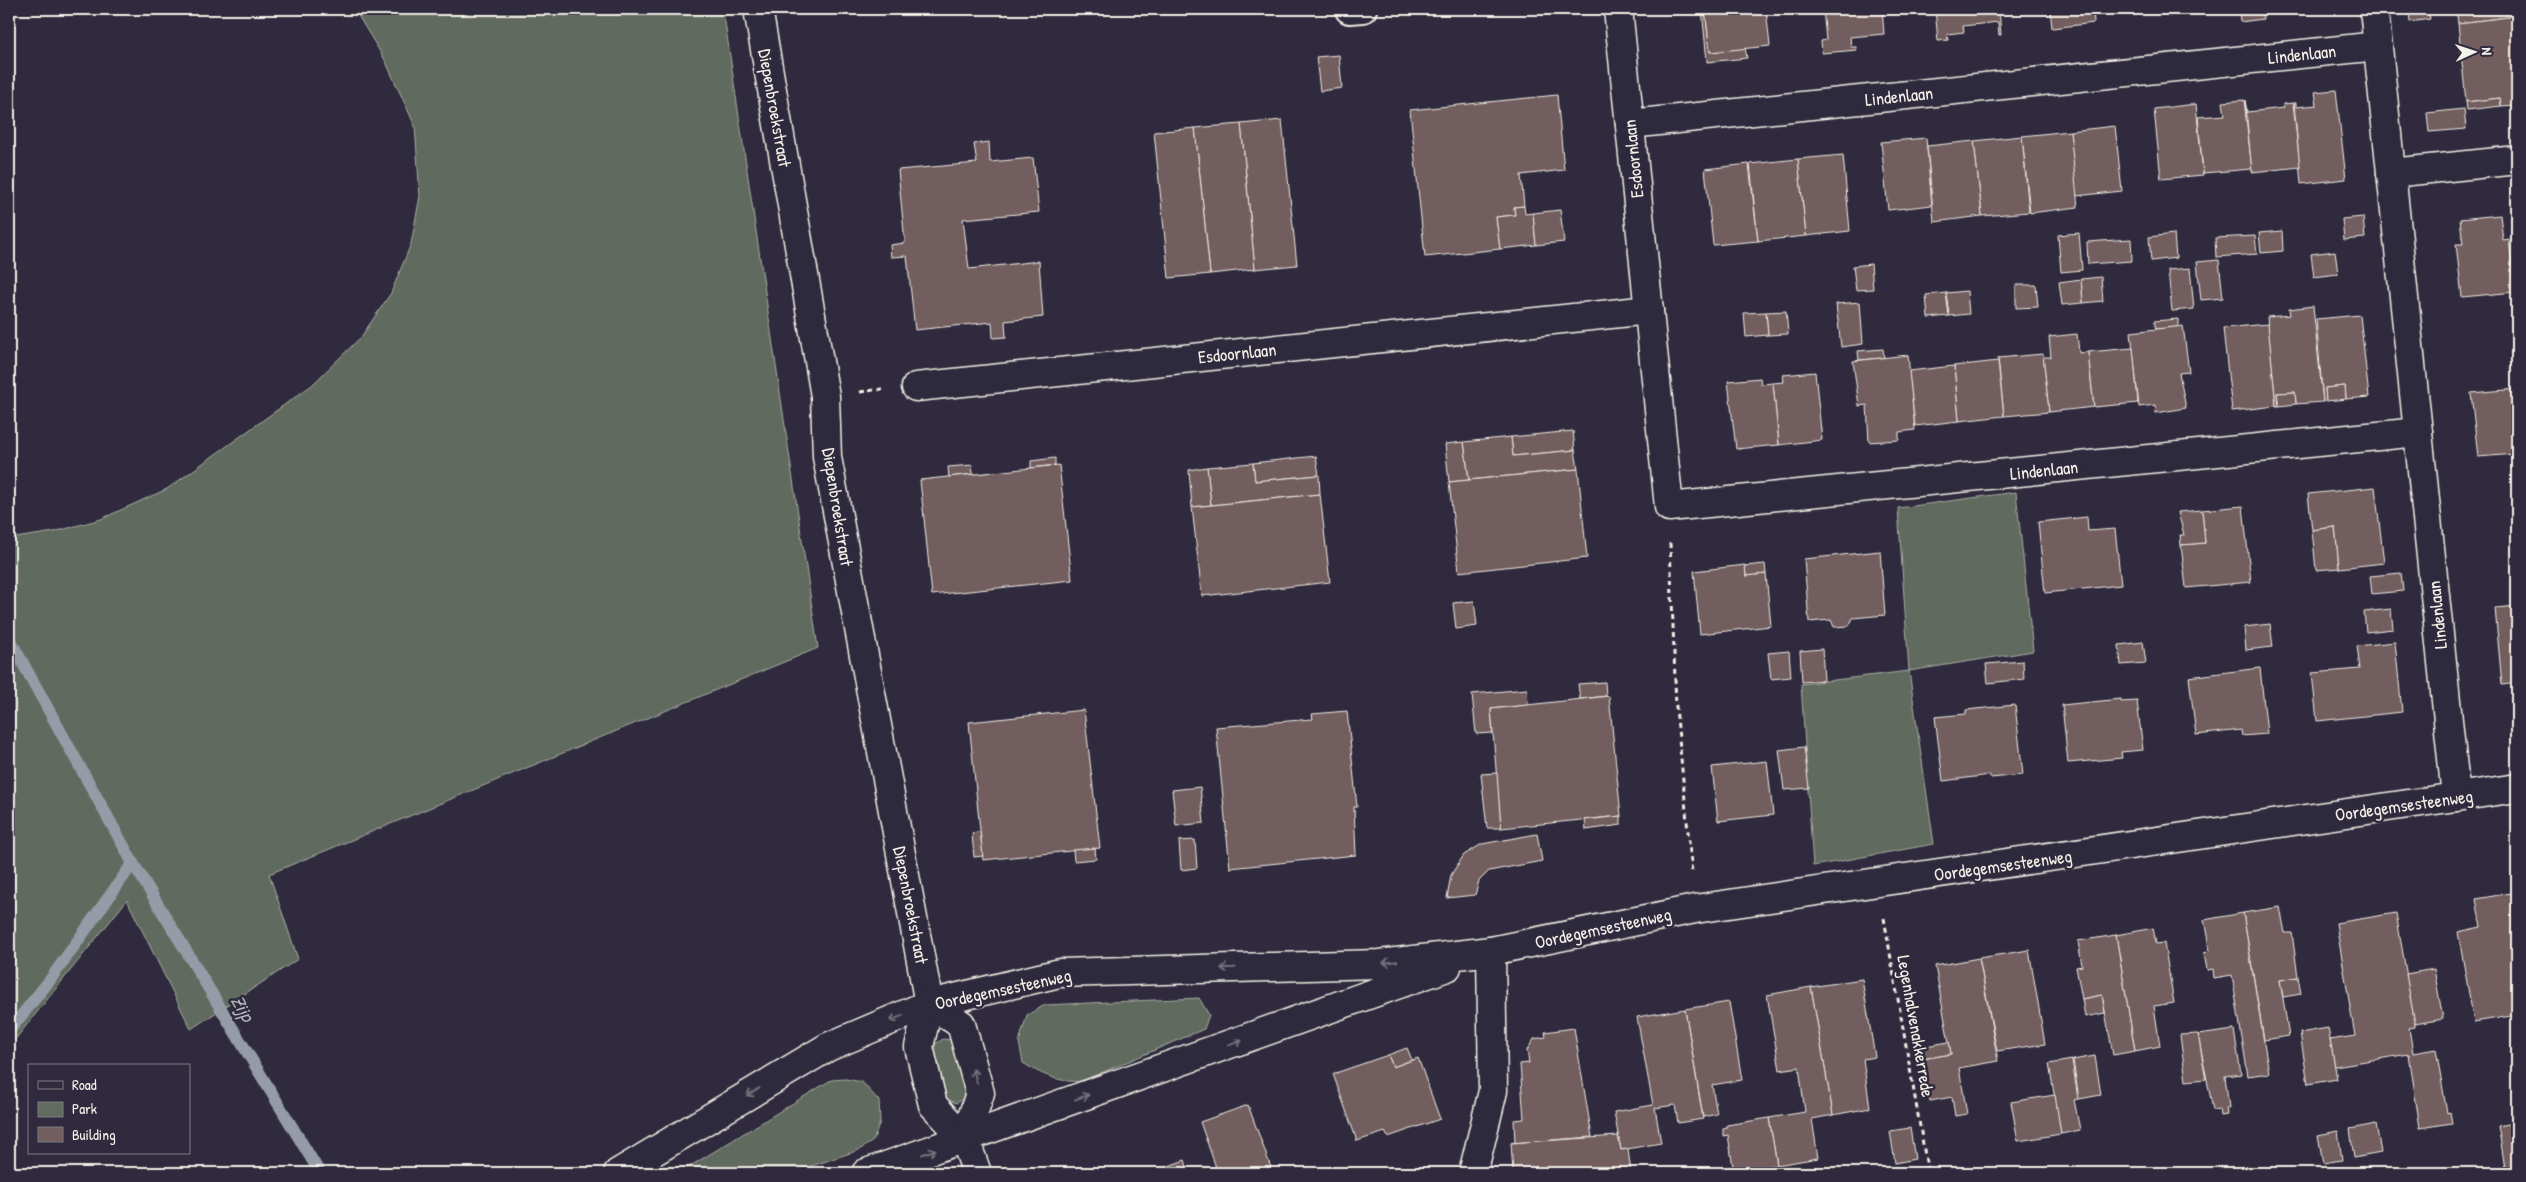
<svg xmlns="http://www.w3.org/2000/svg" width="2526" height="1182" viewBox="0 0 2526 1182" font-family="'Patrick Hand',sans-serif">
  <rect width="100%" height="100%" fill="#2f2a3d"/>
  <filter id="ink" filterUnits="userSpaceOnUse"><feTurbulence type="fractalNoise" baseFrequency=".02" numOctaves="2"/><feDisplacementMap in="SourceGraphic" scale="10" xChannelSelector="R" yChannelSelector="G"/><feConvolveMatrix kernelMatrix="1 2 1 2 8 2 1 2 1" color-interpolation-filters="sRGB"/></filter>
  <g filter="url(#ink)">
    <g fill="#616b5f" stroke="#aaaea4">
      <polygon points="354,9 723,9 818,648 269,874 298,959 191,1029 127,900 9,1047 9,539 54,532 101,519 167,489 312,385 361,337 391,293 411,244 420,196 415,126 385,60"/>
      <polygon points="2016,492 2033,651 1909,671 1934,844 1813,866 1801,684 1909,671 1898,508"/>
      <path d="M1199,998L1209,1015L1204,1029L1082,1081C1060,1083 1042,1075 1023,1063L1019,1042L1027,1015L1045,1005Z"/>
      <polygon points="943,1039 953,1040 967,1087 965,1098 956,1103 944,1098 933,1057 935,1044"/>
      <polygon points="846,1079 862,1082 879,1101 880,1122 873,1141 859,1150 791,1173 679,1173 831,1080"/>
    </g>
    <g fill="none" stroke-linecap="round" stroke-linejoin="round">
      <g stroke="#959ca8" stroke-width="12">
        <polyline points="9,638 133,863 320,1173"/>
        <polyline points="9,1031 50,980 133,863"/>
      </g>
    </g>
    <g fill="#725d5f" stroke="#f4f1e8">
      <polygon points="1702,9 1705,9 1710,52 1745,48 1747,58 1707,62"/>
      <polygon points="1705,9 1766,9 1770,46 1710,52"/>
      <polygon points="1823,9 1882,9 1884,34 1850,37 1851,47 1856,47 1857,50 1822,53 1821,41 1826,40"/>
      <polygon points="1935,9 1999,9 2001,35 1999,35 1998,22 1963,26 1964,32 1947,34 1948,40 1938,41"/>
      <polygon points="2050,9 2093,9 2094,23 2052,28"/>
      <polygon points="2167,9 2171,9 2171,13 2201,10 2201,13 2168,16"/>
      <polygon points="2171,9 2230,9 2231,10 2171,13"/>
      <polygon points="2239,9 2262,9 2263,19 2240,22"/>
      <polygon points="2409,9 2428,9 2430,19 2410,22"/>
      <polygon points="2456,9 2517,9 2517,16 2458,23"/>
      <polygon points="2517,16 2517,105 2501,106 2500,98 2466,102 2458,23"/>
      <polygon points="1339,55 1342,88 1320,91 1316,57"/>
      <polygon points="2336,90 2346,179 2301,184 2294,103 2296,103 2296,107 2317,105 2315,92"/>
      <polygon points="1557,95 1564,170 1521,175 1524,206 1514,207 1515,215 1496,217 1500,249 1425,257 1410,110"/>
      <polygon points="2500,98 2501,106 2467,110 2466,102"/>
      <polygon points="2244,100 2252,169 2203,173 2198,117 2225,115 2223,102"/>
      <polygon points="2245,100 2247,112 2284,108 2283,104 2293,103 2300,167 2252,172"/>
      <polygon points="2196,104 2203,175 2161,179 2154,109"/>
      <polygon points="2464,109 2466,129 2429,132 2427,113"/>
      <polygon points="1282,120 1297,265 1255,269 1241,124"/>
      <polygon points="1241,124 1255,269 1210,274 1195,128"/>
      <polygon points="2115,126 2122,191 2076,196 2070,131"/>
      <polygon points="1195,128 1210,274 1169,278 1154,132"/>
      <polygon points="2070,131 2078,207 2030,213 2022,136"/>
      <polygon points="2022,136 2029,212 1982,216 1974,141"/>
      <polygon points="1926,138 1932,205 1888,210 1881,142"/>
      <polygon points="1974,141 1982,216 1934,222 1927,146"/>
      <polygon points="989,142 990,162 1033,158 1039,212 963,219 969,269 1039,261 1043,317 1005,321 1006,337 993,338 992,322 915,330 907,256 891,257 890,245 905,243 898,170 977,163 974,144"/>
      <polygon points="1843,155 1850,231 1806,236 1798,159"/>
      <polygon points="1798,159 1806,236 1758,241 1750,164"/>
      <polygon points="1749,164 1758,241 1713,245 1705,169"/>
      <polygon points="1524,206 1525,214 1533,213 1536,245 1500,249 1496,217 1515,215 1514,207"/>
      <polygon points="1560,210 1564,242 1536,245 1533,213"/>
      <polygon points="2500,215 2503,240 2509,239 2515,292 2462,297 2456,244 2463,244 2460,219"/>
      <polygon points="2363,217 2365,238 2344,240 2342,219"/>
      <polygon points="2282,231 2283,251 2261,253 2259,233"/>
      <polygon points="2079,233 2082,270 2061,272 2058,235"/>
      <polygon points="2174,234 2176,258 2151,261 2149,237"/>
      <polygon points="2255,236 2257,254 2216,257 2215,238"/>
      <polygon points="2131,239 2132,261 2088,264 2087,242"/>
      <polygon points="2335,251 2338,274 2314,277 2311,254"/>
      <polygon points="2219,260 2223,298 2201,300 2197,262"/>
      <polygon points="1871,264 1873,289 1856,290 1853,266"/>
      <polygon points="2190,268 2194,309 2172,311 2168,270"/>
      <polygon points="2101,277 2103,301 2083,303 2081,279"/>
      <polygon points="2081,279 2083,303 2062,305 2059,282"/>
      <polygon points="2016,285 2036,285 2038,307 2016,308"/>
      <polygon points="1967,291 1969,314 1949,316 1946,293"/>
      <polygon points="1946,293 1949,316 1928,318 1926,295"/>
      <polygon points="1860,302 1863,344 1841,347 1836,304"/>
      <polygon points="2313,306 2323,402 2296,404 2295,392 2277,393 2279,406 2276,406 2267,317 2290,315 2289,309"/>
      <polygon points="1786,311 1788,334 1768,335 1766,312"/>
      <polygon points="1766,312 1768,335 1746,337 1744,313"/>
      <polygon points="2360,315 2369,397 2346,399 2345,386 2325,388 2326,401 2323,402 2316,319"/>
      <polygon points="2178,319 2178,327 2156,329 2154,321"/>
      <polygon points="2268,324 2276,406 2232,411 2223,328"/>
      <polygon points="2183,326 2189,372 2179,373 2186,408 2156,413 2155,405 2139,407 2131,332"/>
      <polygon points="2077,334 2079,353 2088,352 2094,407 2049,412 2043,357 2051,357 2049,337"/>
      <polygon points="2133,348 2138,403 2094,407 2088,352"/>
      <polygon points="1883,349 1884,358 1859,360 1858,351"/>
      <polygon points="2043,354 2049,412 2004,416 1998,358"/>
      <polygon points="1908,355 1915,430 1899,432 1899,440 1869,442 1867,405 1859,406 1853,361"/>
      <polygon points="1998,361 2004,416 1959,421 1954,366"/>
      <polygon points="1954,366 1959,421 1915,426 1909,371"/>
      <polygon points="1815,372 1822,440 1779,445 1773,383 1784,382 1783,375"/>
      <polygon points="1760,378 1761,384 1773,383 1779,445 1736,449 1728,381"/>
      <polygon points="2345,386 2346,399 2326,401 2325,388"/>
      <polygon points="2517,389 2517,467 2515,454 2478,457 2471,393"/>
      <polygon points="2295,392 2296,404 2279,406 2277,393"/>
      <polygon points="1573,431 1575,450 1513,456 1511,437"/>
      <polygon points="1511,437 1513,456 1575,450 1578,469 1469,480 1464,442"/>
      <polygon points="1464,442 1469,480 1449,482 1445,444"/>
      <polygon points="1316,456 1319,475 1255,481 1253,463"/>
      <polygon points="1055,458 1055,465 1031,468 1031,461"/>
      <polygon points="1253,463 1255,481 1319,475 1320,494 1211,505 1207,467"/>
      <polygon points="972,465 973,474 949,477 948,467"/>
      <polygon points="1059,465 1072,580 932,595 920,480"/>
      <polygon points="1207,467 1211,505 1192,507 1189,470"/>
      <polygon points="1578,469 1587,558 1459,572 1449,482"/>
      <polygon points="2375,487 2384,563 2339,568 2335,527 2312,530 2308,494"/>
      <polygon points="1320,494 1330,582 1202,596 1192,507"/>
      <polygon points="2243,506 2251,582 2186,588 2181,545 2205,543 2202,510"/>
      <polygon points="2202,510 2205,543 2181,545 2180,535 2184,535 2178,512"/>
      <polygon points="2087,517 2088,531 2115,529 2121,585 2045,593 2038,522"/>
      <polygon points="2335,527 2339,568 2316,570 2312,530"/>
      <polygon points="1880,551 1885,615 1853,618 1849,626 1834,627 1831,620 1809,622 1804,559"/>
      <polygon points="1765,564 1766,574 1746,576 1745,566"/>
      <polygon points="1745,565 1746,576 1766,574 1771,626 1700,634 1694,571"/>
      <polygon points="2401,573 2403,591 2372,594 2370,576"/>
      <polygon points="1474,601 1477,626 1456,629 1453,603"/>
      <polygon points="2517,606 2517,683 2502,685 2495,608"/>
      <polygon points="2391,609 2393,629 2366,632 2364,612"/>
      <polygon points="2270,624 2273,647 2246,650 2244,627"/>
      <polygon points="2143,642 2146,663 2121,665 2119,645"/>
      <polygon points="2395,642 2402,712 2317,721 2312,673 2360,669 2357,646"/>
      <polygon points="1822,649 1824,680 1802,682 1800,651"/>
      <polygon points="1789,651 1791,677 1771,679 1768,653"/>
      <polygon points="2023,661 2024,679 1988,683 1986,664"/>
      <polygon points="2260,668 2267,734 2242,736 2241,730 2196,735 2189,677"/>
      <polygon points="1605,682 1606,696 1580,699 1578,684"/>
      <polygon points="1527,689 1528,705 1491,709 1493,733 1476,734 1472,694"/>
      <polygon points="1609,696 1621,816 1501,828 1491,709"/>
      <polygon points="2121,699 2121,702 2137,701 2143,750 2121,752 2122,758 2068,763 2062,705"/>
      <polygon points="2015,705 2023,775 1990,778 1990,775 1943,781 1935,717 1966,714 1966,710"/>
      <polygon points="1084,710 1100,848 983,860 969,722"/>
      <polygon points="1347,711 1357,807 1354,807 1356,855 1230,868 1216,727 1313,719 1312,714"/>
      <polygon points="1804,747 1809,788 1784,790 1779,750"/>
      <polygon points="1767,761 1773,815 1718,821 1712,767"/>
      <polygon points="1497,773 1501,828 1487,828 1481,774"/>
      <polygon points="1200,787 1204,823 1176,826 1172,790"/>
      <polygon points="1621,816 1621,825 1586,830 1585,820"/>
      <polygon points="980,832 983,856 974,857 972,833"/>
      <polygon points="1537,834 1542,861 1489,871 1479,881 1475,895 1447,898 1451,875 1464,855 1482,844"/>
      <polygon points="1195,840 1197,868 1181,870 1179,841"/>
      <polygon points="1095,848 1096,859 1074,861 1073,850"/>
      <polygon points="2517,892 2517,1015 2474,1022 2458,932 2481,927 2476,899"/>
      <polygon points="2280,907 2285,933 2292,933 2298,977 2280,980 2289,1036 2264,1040 2243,913"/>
      <polygon points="2243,913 2269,1073 2248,1076 2232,975 2214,978 2213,969 2207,970 2204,953 2210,951 2204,920"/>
      <polygon points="2396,913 2415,1024 2415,1027 2409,1028 2413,1053 2436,1049 2447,1113 2450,1112 2452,1123 2420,1128 2409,1054 2335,1066 2334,1063 2330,1040 2355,1036 2336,923"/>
      <polygon points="2153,928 2156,944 2164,943 2174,1003 2154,1006 2160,1046 2135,1051 2116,935"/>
      <polygon points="2116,935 2135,1051 2113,1055 2102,995 2082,999 2076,967 2082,966 2078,941"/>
      <polygon points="2029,950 2045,1044 1997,1051 1979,958"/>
      <polygon points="1979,958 1998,1061 1959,1068 1967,1114 1955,1116 1952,1097 1930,1101 1922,1059 1951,1054 1935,966"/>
      <polygon points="2434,969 2443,1019 2415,1024 2406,974"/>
      <polygon points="2298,977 2301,994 2283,997 2280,980"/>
      <polygon points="1862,979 1875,1057 1863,1059 1870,1108 1833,1115 1811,987"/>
      <polygon points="1811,987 1833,1115 1812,1119 1818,1158 1777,1165 1769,1118 1805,1112 1799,1067 1780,1070 1767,995"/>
      <polygon points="2102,995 2105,1013 2085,1017 2082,999"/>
      <polygon points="1729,1002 1742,1080 1712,1085 1717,1114 1703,1117 1685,1009"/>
      <polygon points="1685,1009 1703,1119 1678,1123 1675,1105 1655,1108 1661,1143 1621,1150 1614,1112 1653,1105 1637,1017"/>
      <polygon points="1574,1028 1592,1137 1511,1143 1515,1142 1514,1120 1524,1119 1520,1064 1529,1063 1527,1050 1534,1039 1546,1037 1545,1032"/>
      <polygon points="2328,1028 2337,1079 2308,1084 2300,1033"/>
      <polygon points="2234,1030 2241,1074 2225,1076 2229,1108 2226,1108 2227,1115 2220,1116 2219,1109 2213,1110 2198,1035"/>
      <polygon points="2198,1034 2206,1079 2186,1081 2180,1035"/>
      <polygon points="1949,1042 1951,1054 1922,1059 1920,1047"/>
      <polygon points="1407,1048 1412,1060 1393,1067 1388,1055"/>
      <polygon points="1388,1055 1393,1067 1418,1058 1440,1119 1388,1137 1385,1132 1357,1141 1333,1074"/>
      <polygon points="2095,1056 2101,1095 2079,1099 2073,1060"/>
      <polygon points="2072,1060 2078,1099 2074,1100 2080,1130 2061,1134 2049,1064"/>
      <polygon points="2055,1095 2061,1134 2018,1141 2011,1102"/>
      <polygon points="1248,1105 1273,1173 1218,1173 1200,1122"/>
      <polygon points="1769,1118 1777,1165 1752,1169 1753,1173 1734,1173 1728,1135 1723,1136 1723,1129 1727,1128 1727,1125"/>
      <polygon points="2517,1122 2517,1173 2506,1173 2498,1126"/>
      <polygon points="2376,1124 2381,1153 2354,1158 2350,1129"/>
      <polygon points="1910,1128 1915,1159 1895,1163 1890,1131"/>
      <polygon points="2338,1131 2342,1160 2323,1163 2318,1135"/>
      <polygon points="1618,1136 1621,1150 1628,1149 1631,1173 1513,1173 1511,1143"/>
      <polygon points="1185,1160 1189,1173 1168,1173 1166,1167"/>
    </g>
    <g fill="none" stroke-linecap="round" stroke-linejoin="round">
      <g stroke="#f4f1e8" stroke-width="30">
        <polyline id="lane" points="1349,10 1363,9"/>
      </g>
      <g stroke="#f4f1e8" stroke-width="31">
        <g id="street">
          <polyline points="758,9 825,396 827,457 929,1004 919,1047 933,1105 965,1139 977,1173"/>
          <polyline points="1618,9 1669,507 2418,432"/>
          <polyline points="2374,9 2456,797"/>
          <polyline points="1630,124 2378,46"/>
          <polyline points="2391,173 2517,160"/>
          <polyline points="916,387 1649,310"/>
          <polyline points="929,1004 961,1024 980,1093 965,1139"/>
          <polyline points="1473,1173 1493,1091 1491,951"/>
        </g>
      </g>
      <g stroke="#f4f1e8" stroke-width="31">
        <g id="secondary">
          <polyline points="618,1173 828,1047 929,1004 1060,973 1379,964 1491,951 1695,909 2517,788"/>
          <polyline points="866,1173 1447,967"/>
        </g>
      </g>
      <g stroke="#f4f1e8" stroke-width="3" stroke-dasharray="5 4" stroke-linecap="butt">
        <polyline points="860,392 882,389"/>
        <polyline points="1670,543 1676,707 1692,873"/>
        <polyline points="1884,918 1928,1173"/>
      </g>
      <use href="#lane" stroke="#2f2a3d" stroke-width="26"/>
      <use href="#street" stroke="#2f2a3d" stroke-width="28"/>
      <use href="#secondary" stroke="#2f2a3d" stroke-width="28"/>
    </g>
    <defs><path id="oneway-shaft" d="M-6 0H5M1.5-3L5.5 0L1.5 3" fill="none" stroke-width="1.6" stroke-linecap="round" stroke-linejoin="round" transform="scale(1.25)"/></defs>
    <g stroke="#747079">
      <use href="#oneway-shaft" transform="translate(1390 962) rotate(174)"/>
      <use href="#oneway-shaft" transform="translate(1228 968) rotate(178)"/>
      <use href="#oneway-shaft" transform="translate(897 1018) rotate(157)"/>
      <use href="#oneway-shaft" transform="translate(1235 1043) rotate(-20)"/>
      <use href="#oneway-shaft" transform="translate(975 1076) rotate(-105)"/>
      <use href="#oneway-shaft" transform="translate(753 1092) rotate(149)"/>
      <use href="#oneway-shaft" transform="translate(1082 1097) rotate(-20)"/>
      <use href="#oneway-shaft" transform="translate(929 1152) rotate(-19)"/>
    </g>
  </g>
  <g text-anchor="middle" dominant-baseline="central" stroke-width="5" stroke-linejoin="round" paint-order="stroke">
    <g font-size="18" fill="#f4f1e8" stroke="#2f2a3d">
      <text transform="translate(2302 54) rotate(-6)">Lindenlaan</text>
      <text transform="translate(1899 96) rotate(-6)">Lindenlaan</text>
      <text transform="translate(775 108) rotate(80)">Diepenbroekstraat</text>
      <text transform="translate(1633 159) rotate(-96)">Esdoornlaan</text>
      <text transform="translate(1237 353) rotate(-6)">Esdoornlaan</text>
      <text transform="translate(2044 470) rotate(-6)">Lindenlaan</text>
      <text transform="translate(838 507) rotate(81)">Diepenbroekstraat</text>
      <text transform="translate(2437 615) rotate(-96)">Lindenlaan</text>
      <text transform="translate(2404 805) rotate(-8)">Oordegemsesteenweg</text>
      <text transform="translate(2003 865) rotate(-8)">Oordegemsesteenweg</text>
      <text transform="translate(911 905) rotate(79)">Diepenbroekstraat</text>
      <text transform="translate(1603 928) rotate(-12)">Oordegemsesteenweg</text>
      <text transform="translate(1003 989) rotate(-12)">Oordegemsesteenweg</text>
      <text transform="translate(1916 1026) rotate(80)">Legenhalvenakkerrede</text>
    </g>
    <g font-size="19" font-style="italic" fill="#b4b8be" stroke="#2f2a3d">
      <text transform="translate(243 1008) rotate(59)">Zijp</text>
    </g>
  </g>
  <rect width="2526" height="1182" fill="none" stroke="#2f2a3d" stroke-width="30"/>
  <rect x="15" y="15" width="2496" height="1152" fill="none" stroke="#f4f1e8" stroke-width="2" filter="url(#ink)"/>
  <rect x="28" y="1064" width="162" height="90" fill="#2f2a3d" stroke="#7e7a81"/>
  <rect x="38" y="1081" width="25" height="8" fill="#2f2a3d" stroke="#7e7a81"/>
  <text x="72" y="1090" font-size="15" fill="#f4f1e8">Road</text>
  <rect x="38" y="1102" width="25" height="15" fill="#616b5f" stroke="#7e7a81"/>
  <text x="72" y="1114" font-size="15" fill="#f4f1e8">Park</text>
  <rect x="38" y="1127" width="25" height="15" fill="#725d5f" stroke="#7e7a81"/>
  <text x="72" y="1140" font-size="15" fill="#f4f1e8">Building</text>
  <g transform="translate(2474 52) rotate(87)" stroke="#2f2a3d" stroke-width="4" paint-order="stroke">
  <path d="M0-4L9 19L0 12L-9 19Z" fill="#f4f1e8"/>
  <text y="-8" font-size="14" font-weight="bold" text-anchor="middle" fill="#f4f1e8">N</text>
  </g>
</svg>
